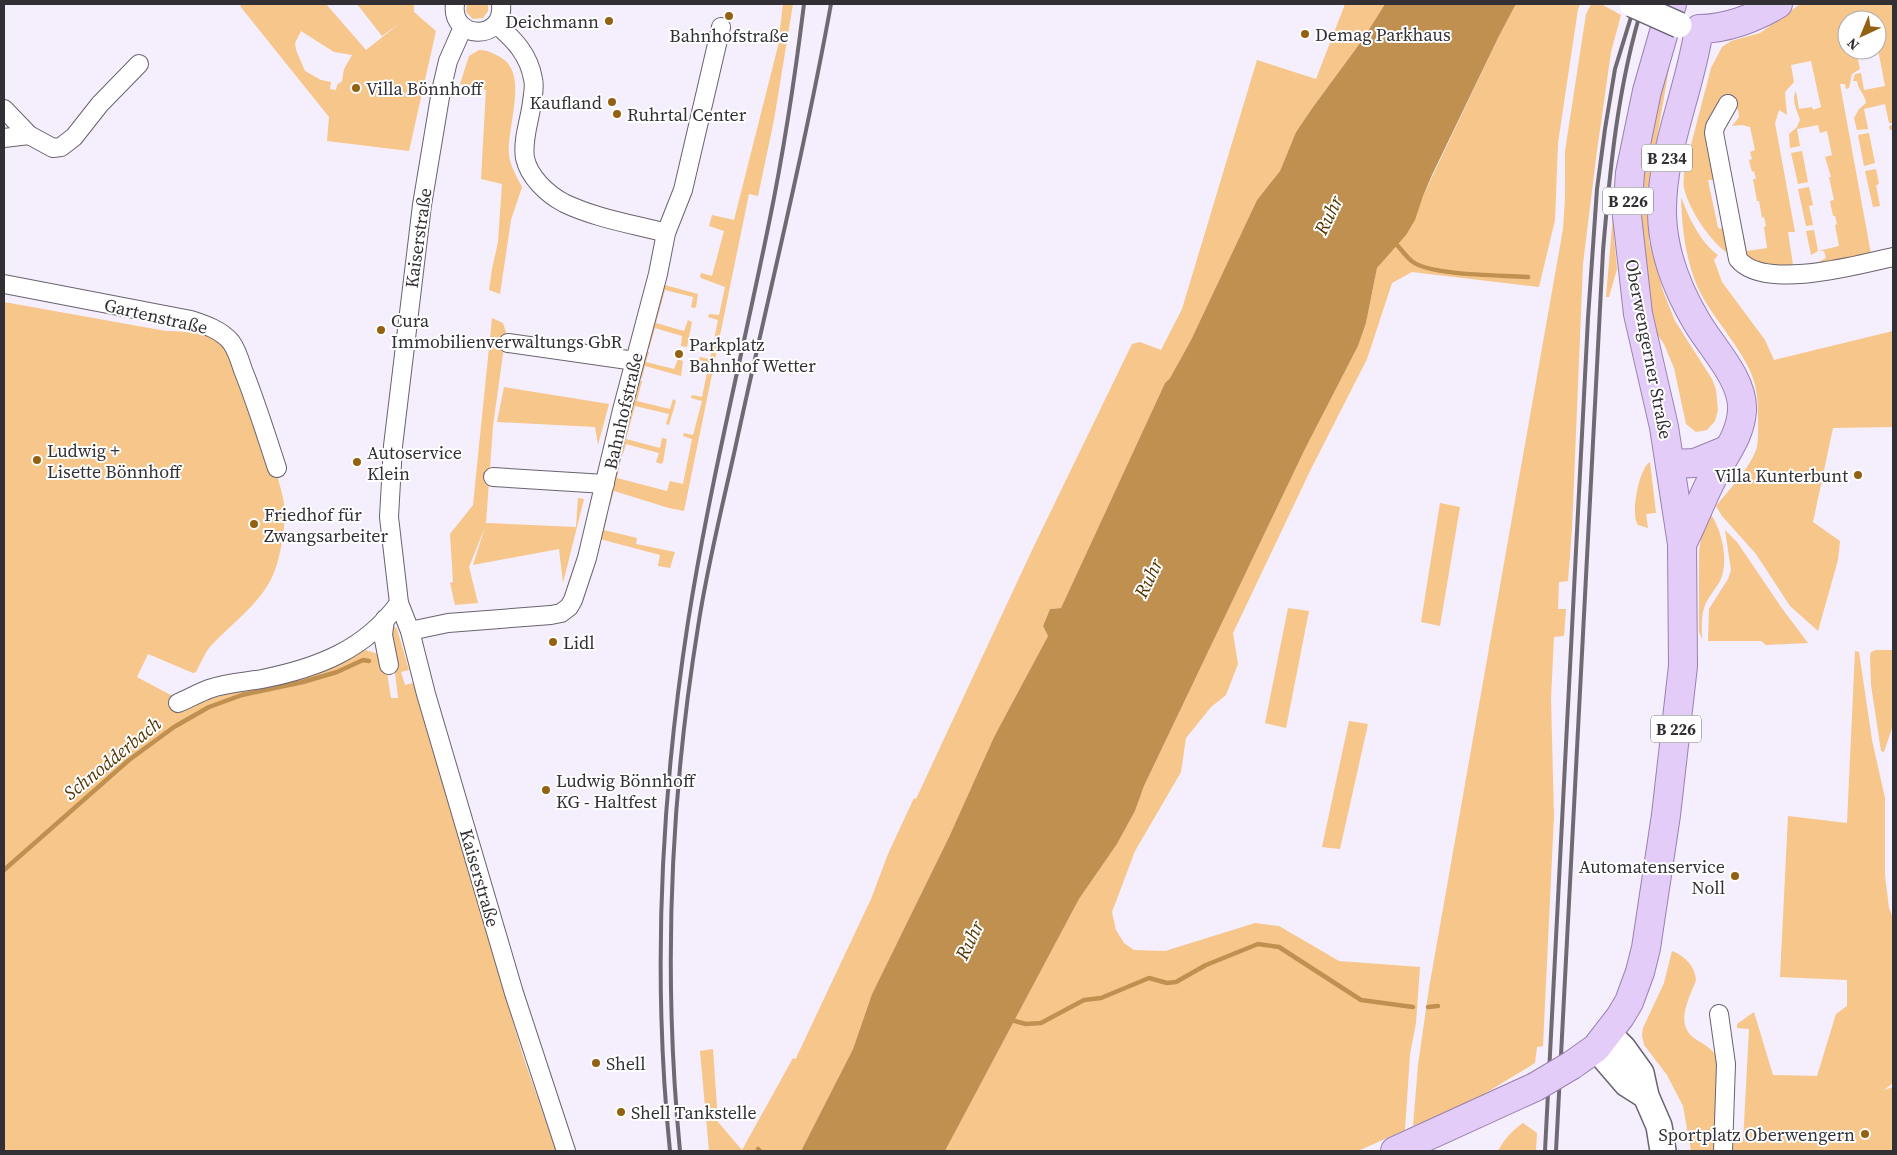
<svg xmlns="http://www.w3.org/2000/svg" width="1897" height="1155" viewBox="0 0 1897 1155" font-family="'Source Serif 4',serif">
  <rect width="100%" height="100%" fill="#f5eefc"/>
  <g fill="#f6c68b" fill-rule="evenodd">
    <path d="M243,4H326L366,50L400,23L382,36L357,4H414V12L436,31L409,151L327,141L329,117L240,6ZM301,31L334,52L352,55L344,69L342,81L337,85L336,90L330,89L331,82L321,80L305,71L296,50L295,43Z"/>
    <polygon points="467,4 488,4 488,11 483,18 473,19 466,12"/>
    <polygon points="783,4 793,4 774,120 758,196 749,194 684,511 669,508 614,491 610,505 606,504 615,467 619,468 617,478 667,491 670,481 683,484 692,439 683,436 684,433 693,435 702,401 691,398 692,395 702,397 709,363 699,360 700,357 710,359 718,320 708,317 709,314 719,315 725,287 701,278 700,276 701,273 712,276 724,231 709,226 712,215 734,220 779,42 773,40 776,28 780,29"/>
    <polygon points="1345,4 1385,4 1363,39 1313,107 1296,132 1280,171 1257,200 1191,340 1170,378 1165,383 1061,608 1050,609 1043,626 1048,636 994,737 949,837 872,994 853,1049 801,1151 709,1151 700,1051 713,1049 718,1122 742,1150 793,1058 796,1059 797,1056 871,899 888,854 914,798 916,799 1034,546 1132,344 1140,342 1161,350 1182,309 1257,60 1316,79"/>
    <polygon points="1516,4 1580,4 1578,9 1558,143 1555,220 1539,287 1412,272 1392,283 1367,359 1310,471 1233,633 1238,664 1226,695 1211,707 1186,738 1181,772 1135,851 1112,912 1116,930 1124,943 1134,950 1165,951 1255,923 1279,926 1339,961 1420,967 1416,1023 1410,1054 1405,1130 1358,1151 945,1151 1079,899 1117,844 1135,811 1144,786 1305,449 1358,346 1366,323 1377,268 1388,255 1423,196 1499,36"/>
    <polygon points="1591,4 1601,4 1621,15 1611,52 1596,158 1583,264 1572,529 1568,581 1559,582 1558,609 1566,609 1564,636 1554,637 1551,698 1554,816 1543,1046 1537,1047 1535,1063 1466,1105 1413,1126 1418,1065 1429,988 1563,229 1565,198 1565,151 1586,14"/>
    <path d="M1800,4H1893V130H1890L1889,126L1893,125L1892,123H1889L1885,104L1864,109L1868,129L1857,130L1854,118L1859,109L1866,103C1865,94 1858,90 1857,81H1853L1855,74L1861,73L1864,90L1885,86L1877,44V20H1847V50H1856L1860,69L1852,74L1849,88L1846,89L1845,84H1840L1871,254L1869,256L1815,264L1826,258L1824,251H1818L1811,255L1806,231L1814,230L1818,251L1839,246L1835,225L1837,224L1835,216H1833L1830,201L1834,200L1829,177H1831L1825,157L1832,155L1827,131L1820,133L1818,125L1797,129L1800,146L1790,148L1789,134L1797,127L1800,120C1797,110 1791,100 1796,91L1799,109L1812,107L1813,110L1821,107L1811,61L1791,65L1794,82L1785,92L1787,115L1779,110L1775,123L1795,232H1788L1793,265L1801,266L1799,268L1746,263L1737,233L1743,232L1747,251L1767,248L1764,227L1766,226L1764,217L1762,218L1759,201H1757L1753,179H1756L1754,171L1752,172L1749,160L1752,159L1750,152L1755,150L1750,127L1742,125L1732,126L1739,117C1739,107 1734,101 1725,97L1718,180H1708L1718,228L1727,230L1730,255C1711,243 1689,210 1684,188C1683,183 1684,177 1684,172L1711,68L1722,47L1731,41L1760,33Z"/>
    <path d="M479,50C488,50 492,53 500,57C530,73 506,127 509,155C510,166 517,177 522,187L511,220L500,294L489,290L492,269L498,242L502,184L481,179L486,90L460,84L469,56Z"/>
    <polygon points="1672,51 1649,184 1649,242 1663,291 1675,321 1712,379 1716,390 1718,410 1715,421 1707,430 1696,432 1686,424 1674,368 1664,344 1656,333 1648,289 1641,222 1643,181 1650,126"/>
    <polygon points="1869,133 1875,163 1864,166 1858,135"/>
    <polygon points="1802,151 1808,182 1798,184 1791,153"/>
    <polygon points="1876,169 1879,184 1876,185 1880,206 1873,207 1865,171"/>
    <polygon points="1809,187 1813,205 1809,206 1813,225 1806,226 1798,189"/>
    <polygon points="1615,192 1614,236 1617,269 1609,297 1606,297"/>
    <path d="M1681,197C1689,218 1700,242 1718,255L1714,260L1722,282L1765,340L1774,360L1893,331V427L1833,428L1813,522L1840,541L1838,560L1818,631L1790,606L1756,554L1722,516L1716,506C1729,490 1749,469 1756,450C1759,441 1758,429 1758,419C1758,410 1758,399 1756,389C1749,352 1710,319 1696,283C1685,256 1682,227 1681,197Z"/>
    <polygon points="661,284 698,294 696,307 694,308 691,307 693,297 665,290 656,323 684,331 688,320 692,322 687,347 681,346 682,336 655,328 649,349 646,348"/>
    <path d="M4,302L166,331C180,331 209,333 221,341C238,352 281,480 284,503C286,525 282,549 275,570C263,603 231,623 209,648C204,655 200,664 196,672L193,673L148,654L137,677L178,699L197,702L294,677L365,650L382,655L385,660L391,698H398L390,630L394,626L397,629L409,670L401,672L405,685L413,683L523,1056L556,1151H4Z"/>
    <polygon points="492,318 503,323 506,332 493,426 486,523 576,527 578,498 584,499 563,583 559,549 473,565 485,527 469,567 478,603 455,605 450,583 453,582 450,534 473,505"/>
    <polygon points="645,351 649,352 646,362 674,369 678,359 683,361 681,376 645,366 642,378 638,376"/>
    <polygon points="638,379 642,381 637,401 670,409 673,399 676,401 669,425 666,424 669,414 635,406 626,439 660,448 662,438 667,439 663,462 661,464 656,462 659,453 626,444 623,454 619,453"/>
    <polygon points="504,387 609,404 598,445 595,427 497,422"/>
    <path d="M1650,462L1656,513L1646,514L1648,528L1638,525C1630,515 1639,468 1650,462Z"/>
    <polygon points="1440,503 1460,507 1440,626 1421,622"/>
    <path d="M1706,508C1721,524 1730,561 1720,581C1715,590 1707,598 1704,608C1701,617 1702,629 1702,639L1699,632V551Z"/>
    <polygon points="603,516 607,518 604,530 637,538 636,544 675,552 670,568 658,566 660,555 600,539"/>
    <polygon points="1725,530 1737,542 1781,607 1808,643 1766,645 1761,641 1708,641 1709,609 1728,579 1731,570"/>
    <polygon points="1288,608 1309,611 1286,728 1265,723"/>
    <polygon points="1876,650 1893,650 1893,725 1884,752 1881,751 1871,685 1870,656 1871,652"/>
    <polygon points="1855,651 1859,652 1872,740 1885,798 1885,875 1889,908 1893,918 1893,1083 1884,1090 1893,1087 1893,1151 1733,1151 1733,1142 1743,1142 1749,1029 1737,1028 1737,1024 1754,1012 1773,1075 1817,1076 1836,1014 1847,1006 1847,980 1780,977 1788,816 1847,823"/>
    <polygon points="1349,721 1368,724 1340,849 1322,847"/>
    <path d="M1672,951C1685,956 1695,966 1696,980C1690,997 1674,1023 1694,1038C1704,1045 1711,1047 1718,1058V1151H1691L1683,1106L1667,1075L1644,1045L1642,1035L1643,1028L1664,983Z"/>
    <path d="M1523,1123L1537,1133L1536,1151H1498C1504,1139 1512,1131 1523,1123Z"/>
  </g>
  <polygon fill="#c09051" points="1385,4 1516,4 1499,36 1432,175 1423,196 1415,220 1406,235 1377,268 1366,323 1358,346 1305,449 1144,786 1135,811 1117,844 1079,899 945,1151 801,1151 853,1049 872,994 949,837 994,737 1048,636 1043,626 1050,609 1061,608 1165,383 1170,378 1191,340 1257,200 1280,171 1296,132 1313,107 1363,39"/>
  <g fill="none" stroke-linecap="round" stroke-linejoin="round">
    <g stroke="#c09051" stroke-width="4.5">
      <path d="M1397,245C1402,250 1407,258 1413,262C1433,276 1502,275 1528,277"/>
      <polyline points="4,870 129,760 174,727 209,707 242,695 303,682 337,672 363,660 369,661"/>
      <polyline points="1428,1007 1438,1006"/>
      <polyline points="1011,1020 1026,1024 1041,1023 1084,1000 1101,998 1149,978 1167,983 1176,982 1206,965 1258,944 1279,947 1361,1000 1413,1007"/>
      <polyline points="758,1149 760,1151"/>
    </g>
    <g stroke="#69636f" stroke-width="20">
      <g id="street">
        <path d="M455,4C450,40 505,42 501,4"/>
        <path d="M496,24C514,39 529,55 533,79C535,86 533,94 532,102C530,120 522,140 525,158C529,177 547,194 564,203C595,218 632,224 666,233"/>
        <polyline points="463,27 448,61 441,91 422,205 393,446 389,517 399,603 410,631 426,694 514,993 566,1151"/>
        <path d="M1728,104L1715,127L1714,133L1738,259C1763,291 1858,265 1893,257"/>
        <polyline points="4,109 29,135"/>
        <polyline points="4,138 29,135 53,148 61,147 74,137 100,104 139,64"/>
        <path d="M4,284L191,320C206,325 221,330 231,342C237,350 240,361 243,370C256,402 266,435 277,468"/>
        <polyline points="508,343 635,361"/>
        <polyline points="493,477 605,484"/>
        <polyline points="385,619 383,635 389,665"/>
        <polyline points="410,631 448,623 551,615 561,613 569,607 573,600 587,558 622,410 658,274 666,233 683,190 721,27"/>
        <path d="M178,703C188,699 198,693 209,689C225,683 245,682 262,679C317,668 365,650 399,603"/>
        <polyline points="1719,1014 1726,1064 1723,1151"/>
      </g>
    </g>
    <g stroke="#69636f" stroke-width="28">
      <g id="secondary">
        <polyline points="1608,1033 1623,1048 1641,1073 1646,1096 1659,1126 1663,1151"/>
        <polyline points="1596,1048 1627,1084 1646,1096"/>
      </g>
    </g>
    <g stroke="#9a80b0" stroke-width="30">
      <g id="primary">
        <polyline points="1671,464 1695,463 1727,450"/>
        <path d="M1682,544C1693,523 1701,500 1712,479C1723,456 1740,438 1742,411C1744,380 1713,349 1698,324C1678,291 1663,253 1662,214C1661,150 1690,91 1699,29C1726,29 1755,18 1778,4"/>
        <polyline points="1572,1065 1596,1048 1620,1017 1629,1002 1640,972 1646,948 1666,815 1683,666 1682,544 1664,427 1638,314 1627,216 1630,173 1647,91 1672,4"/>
        <polyline points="1395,1151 1535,1087"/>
      </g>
    </g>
    <use href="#street" stroke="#fff" stroke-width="18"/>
    <use href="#secondary" stroke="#fff" stroke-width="25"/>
    <use href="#primary" stroke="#e3cdf8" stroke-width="28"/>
    <g stroke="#6f6a72" stroke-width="4">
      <path d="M670,1151C652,975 661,797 688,622C709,488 742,356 769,223C784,150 795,77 804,4"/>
      <path d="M680,1151C663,976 670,800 698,627C707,567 722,508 735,449C767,301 804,153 831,4"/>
      <polyline points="1545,1151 1588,318 1597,189 1605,129 1615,69 1635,4"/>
      <path d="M1556,1151L1603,251C1610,168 1618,84 1643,4"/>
    </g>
    <g stroke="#69636f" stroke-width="28" stroke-linecap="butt">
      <polyline id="secondary-bridge" points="1632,4 1679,25"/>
    </g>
    <g stroke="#9a80b0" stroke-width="30" stroke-linecap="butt">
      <polyline id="primary-bridge" points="1535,1087 1572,1065"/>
    </g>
    <use href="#secondary-bridge" stroke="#fff" stroke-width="25"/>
    <use href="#primary-bridge" stroke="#e3cdf8" stroke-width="28"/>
  </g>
  <g fill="#936112" stroke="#fff" stroke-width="2">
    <circle cx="729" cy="16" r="5"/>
    <circle cx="609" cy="21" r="5"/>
    <circle cx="1305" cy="34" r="5"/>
    <circle cx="356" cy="88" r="5"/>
    <circle cx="612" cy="102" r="5"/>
    <circle cx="617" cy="114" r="5"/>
    <circle cx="381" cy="330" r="5"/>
    <circle cx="679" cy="354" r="5"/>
    <circle cx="37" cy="460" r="5"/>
    <circle cx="357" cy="462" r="5"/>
    <circle cx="1858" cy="475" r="5"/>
    <circle cx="254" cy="524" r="5"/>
    <circle cx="553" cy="642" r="5"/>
    <circle cx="546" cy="790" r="5"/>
    <circle cx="1735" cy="876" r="5"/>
    <circle cx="596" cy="1063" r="5"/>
    <circle cx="621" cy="1112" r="5"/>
    <circle cx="1865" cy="1134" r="5"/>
  </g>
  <g text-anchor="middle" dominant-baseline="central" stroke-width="4" stroke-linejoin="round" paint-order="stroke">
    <g fill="#fff" stroke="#706e72" stroke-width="1">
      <rect x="1642" y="144.5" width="50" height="27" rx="4"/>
      <rect x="1603" y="187.5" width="50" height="27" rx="4"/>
      <rect x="1651" y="715.5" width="50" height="27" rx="4"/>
    </g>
    <g font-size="16" font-weight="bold" fill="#333035">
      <text x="1667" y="158">B 234</text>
      <text x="1628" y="201">B 226</text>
      <text x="1676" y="729">B 226</text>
    </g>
    <g font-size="18" fill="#333035" stroke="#fff" text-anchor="start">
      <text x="599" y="21" text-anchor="end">Deichmann</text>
      <text x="1315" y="34">Demag Parkhaus</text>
      <text x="729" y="35" text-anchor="middle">Bahnhofstraße</text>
      <text x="366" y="88">Villa Bönnhoff</text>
      <text x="602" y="102" text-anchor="end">Kaufland</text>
      <text x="627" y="114">Ruhrtal Center</text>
      <text x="391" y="320">Cura<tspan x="391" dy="21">Immobilienverwaltungs GbR</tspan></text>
      <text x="689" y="344">Parkplatz<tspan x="689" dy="21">Bahnhof Wetter</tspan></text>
      <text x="47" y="450">Ludwig +<tspan x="47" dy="21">Lisette Bönnhoff</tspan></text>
      <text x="367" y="452">Autoservice<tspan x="367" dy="21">Klein</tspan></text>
      <text x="1848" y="475" text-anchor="end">Villa Kunterbunt</text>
      <text x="264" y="514">Friedhof für<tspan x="264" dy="21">Zwangsarbeiter</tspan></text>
      <text x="563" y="642">Lidl</text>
      <text x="556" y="780">Ludwig Bönnhoff<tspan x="556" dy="21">KG - Haltfest</tspan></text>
      <text x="1725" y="866" text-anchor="end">Automatenservice<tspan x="1725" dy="21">Noll</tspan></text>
      <text x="606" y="1063">Shell</text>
      <text x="631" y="1112">Shell Tankstelle</text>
      <text x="1855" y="1134" text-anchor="end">Sportplatz Oberwengern</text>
    </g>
    <g font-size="18" fill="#333035" stroke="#fff">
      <text transform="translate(418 238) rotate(-82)">Kaiserstraße</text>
      <text transform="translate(156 316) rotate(13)">Gartenstraße</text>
      <text transform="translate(1649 349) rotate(79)">Oberwengerner Straße</text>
      <text transform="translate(623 411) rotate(-77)">Bahnhofstraße</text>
      <text transform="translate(480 878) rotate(74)">Kaiserstraße</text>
    </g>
    <g font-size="19" font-style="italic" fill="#543400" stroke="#fff">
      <text transform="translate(1328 215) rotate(-64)">Ruhr</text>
      <text transform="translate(1148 578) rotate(-64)">Ruhr</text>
      <text transform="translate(112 758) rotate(-39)">Schnodderbach</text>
      <text transform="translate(969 940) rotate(-64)">Ruhr</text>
    </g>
  </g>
  <rect width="1897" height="1155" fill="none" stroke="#333035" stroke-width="10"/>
  <g transform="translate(1862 35) rotate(224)"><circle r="24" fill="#ffffff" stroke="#adacae"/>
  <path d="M0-4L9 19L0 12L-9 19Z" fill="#936112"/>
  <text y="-8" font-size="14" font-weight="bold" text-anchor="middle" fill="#333035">N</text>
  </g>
</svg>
